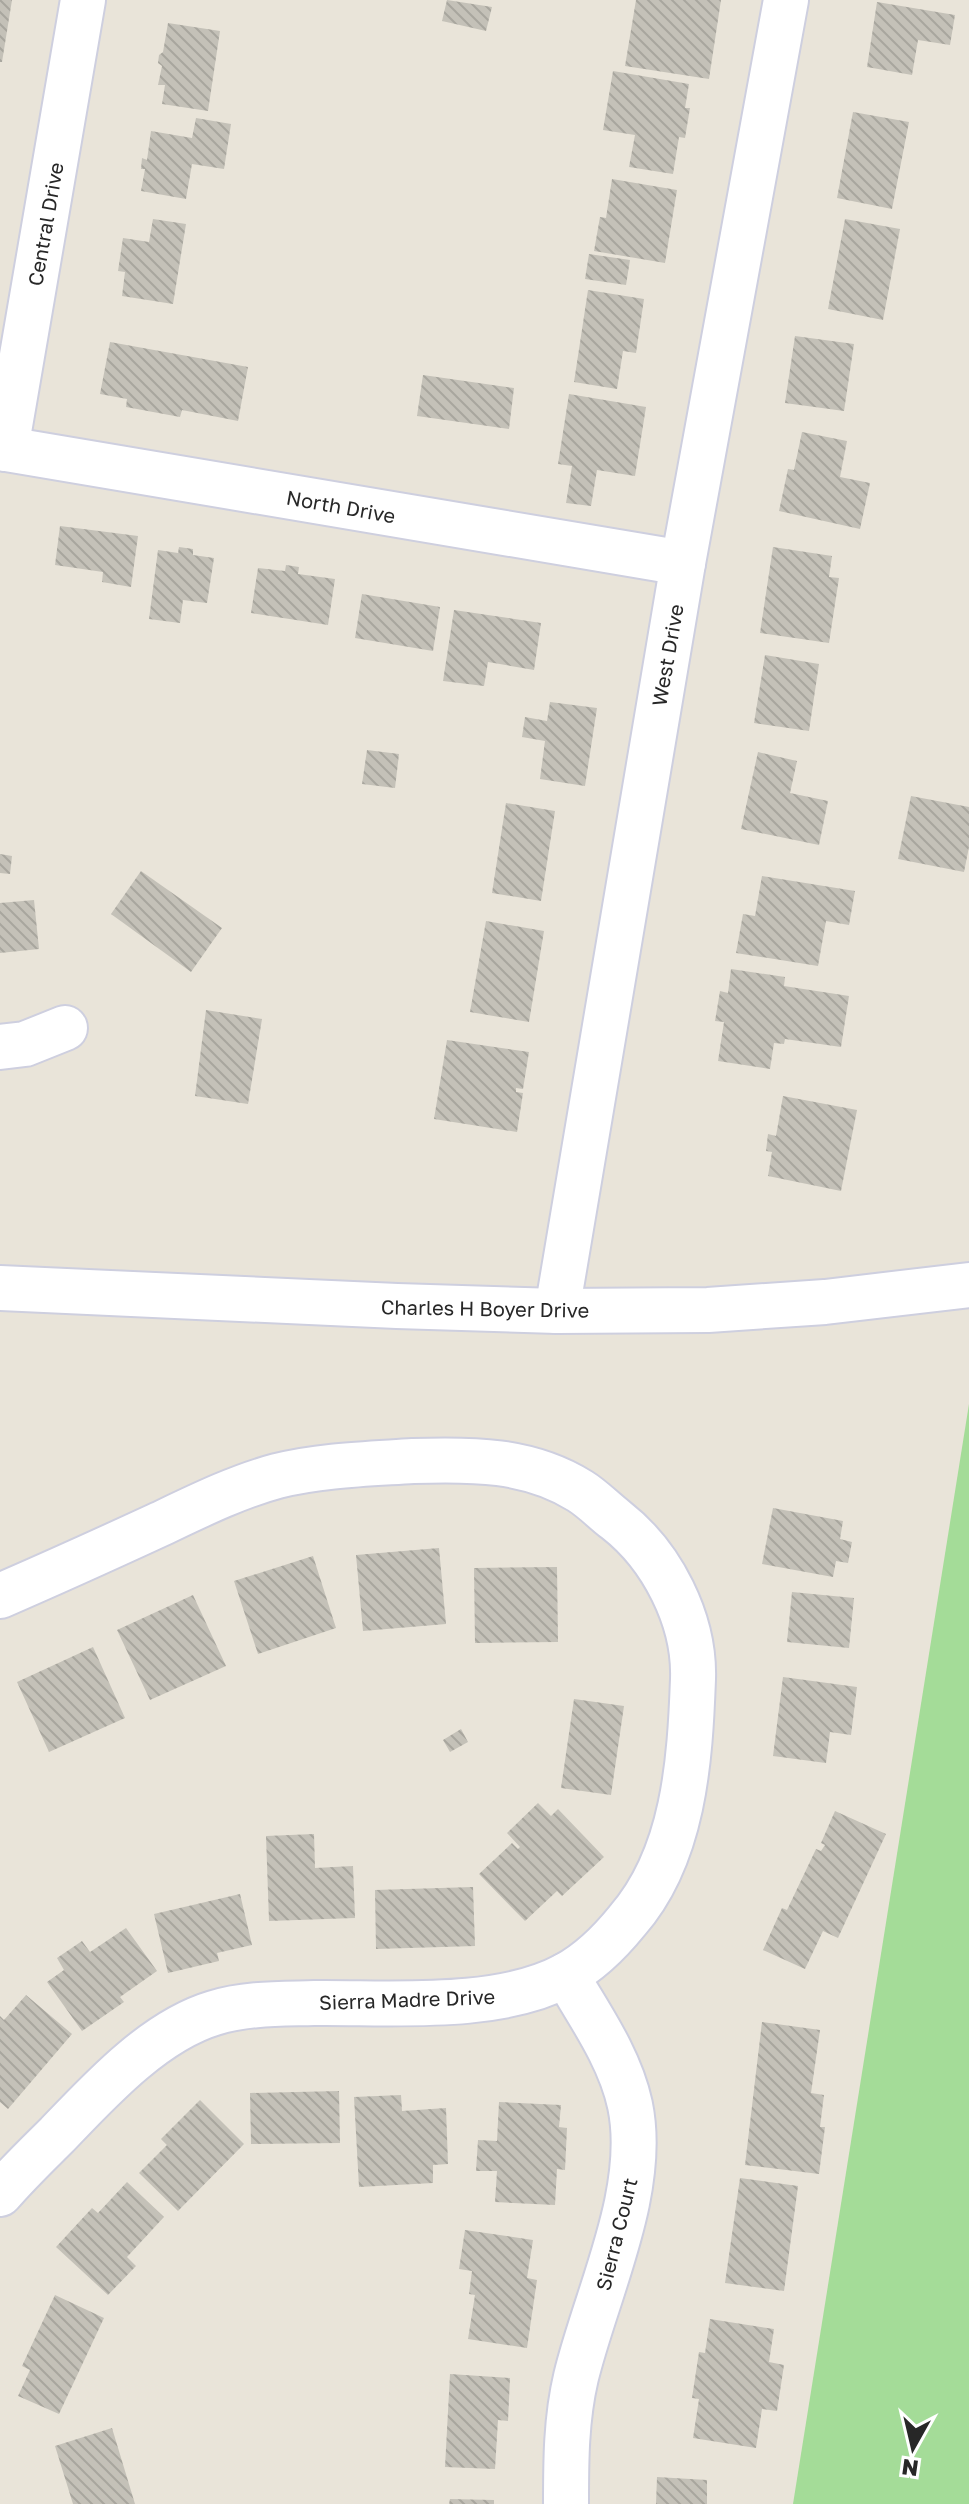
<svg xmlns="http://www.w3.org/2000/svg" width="969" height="2504" viewBox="0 0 969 2504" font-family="'Golos Text',sans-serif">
  <defs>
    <pattern id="building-back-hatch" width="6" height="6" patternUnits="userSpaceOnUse" patternTransform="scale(2)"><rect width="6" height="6" fill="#c4c1b8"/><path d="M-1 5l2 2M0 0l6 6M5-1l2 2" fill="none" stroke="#a8a69e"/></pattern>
  </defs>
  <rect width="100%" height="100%" fill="#e9e4d9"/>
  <polygon fill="#a4dc98" points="969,1404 969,2504 793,2504"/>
  <g fill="url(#building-back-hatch)">
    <polygon points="0,0 12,0 2,62 0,62"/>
    <polygon points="447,0 492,7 486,31 442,21"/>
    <polygon points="636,0 721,0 709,79 625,66"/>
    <polygon points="877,2 955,15 950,45 918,40 912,75 867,67"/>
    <polygon points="168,23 220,31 208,111 162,104 165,85 158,85 162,66 158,63 159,55 163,52"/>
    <polygon points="613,71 689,84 685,108 690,108 685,138 679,137 673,174 629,167 635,135 603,130"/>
    <polygon points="853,112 909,122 892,209 837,198"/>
    <polygon points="196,118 231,124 224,169 192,164 186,199 141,191 145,169 141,169 142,158 147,160 151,131 192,138"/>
    <polygon points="612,179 677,190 665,263 594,251 600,217 606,218"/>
    <polygon points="153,219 186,224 173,304 122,296 125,272 118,271 123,238 149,242"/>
    <polygon points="845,219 900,229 883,320 828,309"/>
    <polygon points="589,254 630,260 626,285 585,279"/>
    <polygon points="588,290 644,299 636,353 623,351 617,389 574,382"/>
    <polygon points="795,336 854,344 844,411 785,403"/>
    <polygon points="110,342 248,367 238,421 182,410 180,417 126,407 127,399 100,394"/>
    <polygon points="423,375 514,388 509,429 417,416"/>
    <polygon points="569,394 646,407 635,476 597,470 591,506 566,503 572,466 558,464"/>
    <polygon points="802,432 847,441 840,477 870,483 860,529 779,511 788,469 794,470"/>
    <polygon points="60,526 138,536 131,587 102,582 103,572 55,565"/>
    <polygon points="179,547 193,549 193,555 214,558 207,603 183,600 180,623 149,619 158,550 178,553"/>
    <polygon points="773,547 832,556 829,577 839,578 829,643 760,633"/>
    <polygon points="286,565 299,567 298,574 335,579 328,625 251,613 258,568 285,571"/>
    <polygon points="362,594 440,607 433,651 355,638"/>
    <polygon points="454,610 541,623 534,670 488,662 484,686 443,681"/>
    <polygon points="765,655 819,664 809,731 754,723"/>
    <polygon points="550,702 597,708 585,786 540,779 545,741 522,737 525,717 547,721"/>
    <polygon points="367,750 399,754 395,788 362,784"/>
    <polygon points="758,752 797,761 790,793 828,801 819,845 741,829"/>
    <polygon points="911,796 969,807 969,847 964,872 898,859"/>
    <polygon points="506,803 555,811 541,901 492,893"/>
    <polygon points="0,854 12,856 10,874 0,873"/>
    <polygon points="141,871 222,928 191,972 111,914"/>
    <polygon points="762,876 855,891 849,925 826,921 818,966 736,953 743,914 755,916"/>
    <polygon points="34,900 39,949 0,953 0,903"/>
    <polygon points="486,921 544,931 529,1022 470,1012"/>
    <polygon points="731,969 785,977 784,986 849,996 841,1047 785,1039 784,1044 774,1043 770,1069 718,1061 724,1022 715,1021 720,991 728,993"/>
    <polygon points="206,1010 262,1019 248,1104 195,1096"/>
    <polygon points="447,1040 529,1052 523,1089 516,1088 516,1092 523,1093 517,1132 434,1119"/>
    <polygon points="783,1096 857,1110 841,1191 768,1176 772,1152 766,1151 768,1134 776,1136"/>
    <polygon points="773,1508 843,1521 840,1539 852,1542 848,1563 836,1561 833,1577 762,1564"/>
    <polygon points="439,1548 446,1624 363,1631 356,1555"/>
    <polygon points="313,1556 336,1628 258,1654 234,1581"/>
    <polygon points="557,1567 558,1642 475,1643 474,1568"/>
    <polygon points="792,1592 854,1598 849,1648 787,1642"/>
    <polygon points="193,1595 226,1666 150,1700 117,1630"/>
    <polygon points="93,1647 125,1718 49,1752 17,1682"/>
    <polygon points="783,1677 857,1687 851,1735 830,1732 826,1763 773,1756"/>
    <polygon points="574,1699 624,1706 611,1795 561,1788"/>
    <polygon points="461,1729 468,1742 450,1752 443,1740"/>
    <polygon points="538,1803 551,1816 558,1809 604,1857 562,1896 557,1891 525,1921 479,1874 512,1843 518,1849 520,1847 507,1833"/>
    <polygon points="835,1811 886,1834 838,1938 823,1931 805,1969 763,1950 782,1908 787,1910 816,1849 821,1851 825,1845 821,1843"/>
    <polygon points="314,1834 315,1868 353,1866 355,1918 269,1921 266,1836"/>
    <polygon points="473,1887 475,1946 376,1949 375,1890"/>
    <polygon points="240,1894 252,1945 217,1953 219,1961 168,1973 154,1914"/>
    <polygon points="126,1928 157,1971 120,1997 124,2002 82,2031 47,1982 64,1970 57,1958 82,1941 90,1952"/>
    <polygon points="26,1995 72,2034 8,2109 0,2102 0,2016 4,2020"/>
    <polygon points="762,2022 820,2030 811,2093 824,2095 820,2127 825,2127 819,2174 745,2165"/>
    <polygon points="339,2091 340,2143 251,2144 250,2093"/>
    <polygon points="401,2095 402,2111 446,2108 448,2164 433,2165 433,2183 359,2187 354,2097"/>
    <polygon points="200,2100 244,2144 178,2211 139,2173 167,2145 161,2139"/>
    <polygon points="499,2102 561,2105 559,2127 567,2128 565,2170 557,2169 555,2205 495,2202 497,2171 476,2171 478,2140 497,2141"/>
    <polygon points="740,2178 798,2186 784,2291 725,2283"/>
    <polygon points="127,2182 164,2217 127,2257 136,2266 108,2295 56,2247 92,2208 98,2213"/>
    <polygon points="465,2230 533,2240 527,2278 537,2280 527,2348 468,2339 475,2295 469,2294 472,2271 459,2269"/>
    <polygon points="55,2295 104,2318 59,2414 18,2396 30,2370 22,2366"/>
    <polygon points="710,2319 774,2329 769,2362 784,2365 777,2411 762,2409 756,2448 693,2438 699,2399 692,2398 699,2352 705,2353"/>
    <polygon points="450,2374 510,2378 508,2421 498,2420 495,2469 445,2467"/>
    <polygon points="112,2428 135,2504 73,2504 55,2446"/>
    <polygon points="657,2477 707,2480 707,2504 656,2504"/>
    <polygon points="450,2499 494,2500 494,2504 449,2504"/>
  </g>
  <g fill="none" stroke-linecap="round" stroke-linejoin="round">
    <g stroke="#cecfdf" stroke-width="48">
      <g id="minor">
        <polyline points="0,448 683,563"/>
        <polyline points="6,449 83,0"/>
        <polyline points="0,1047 25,1044 65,1028"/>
        <polyline points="557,1311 683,563 786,0"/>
        <path d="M0,1596C53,1573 106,1549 158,1525C196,1507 236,1487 277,1476C321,1465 367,1464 413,1461C471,1459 529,1459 580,1491C593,1499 604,1511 616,1520C662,1556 695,1620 693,1679C690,1761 684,1856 627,1921C610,1942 590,1962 566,1975C497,2012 391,2002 314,2003C281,2004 246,2003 214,2013C154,2031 100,2090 57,2135C38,2154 18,2173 0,2194"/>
        <path d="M566,2504C566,2462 566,2419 576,2377C596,2294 648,2191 630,2105C620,2058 590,2016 566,1975"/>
      </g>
    </g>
    <g stroke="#cecfdf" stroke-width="48">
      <polyline id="tertiary" points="0,1288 397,1306 557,1311 708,1310 825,1302 969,1285"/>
    </g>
    <use href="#minor" stroke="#fff" stroke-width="44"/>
    <use href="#tertiary" stroke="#fff" stroke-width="44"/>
  </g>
  <g text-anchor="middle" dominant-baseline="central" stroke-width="6" stroke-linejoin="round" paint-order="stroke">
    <g font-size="20" fill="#272727" stroke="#fff">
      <text transform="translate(45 224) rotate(-80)">Central Drive</text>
      <text transform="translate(341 506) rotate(10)">North Drive</text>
      <text transform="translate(667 655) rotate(-80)">West Drive</text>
      <text transform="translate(485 1308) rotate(1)">Charles H Boyer Drive</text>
      <text transform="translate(407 1999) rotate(-2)">Sierra Madre Drive</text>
      <text transform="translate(616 2234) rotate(-76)">Sierra Court</text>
    </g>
  </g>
  <g transform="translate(913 2448) rotate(188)" stroke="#ffffff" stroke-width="6" paint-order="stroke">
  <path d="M0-6L14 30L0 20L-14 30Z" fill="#272727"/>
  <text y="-12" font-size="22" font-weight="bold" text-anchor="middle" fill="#272727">N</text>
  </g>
</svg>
